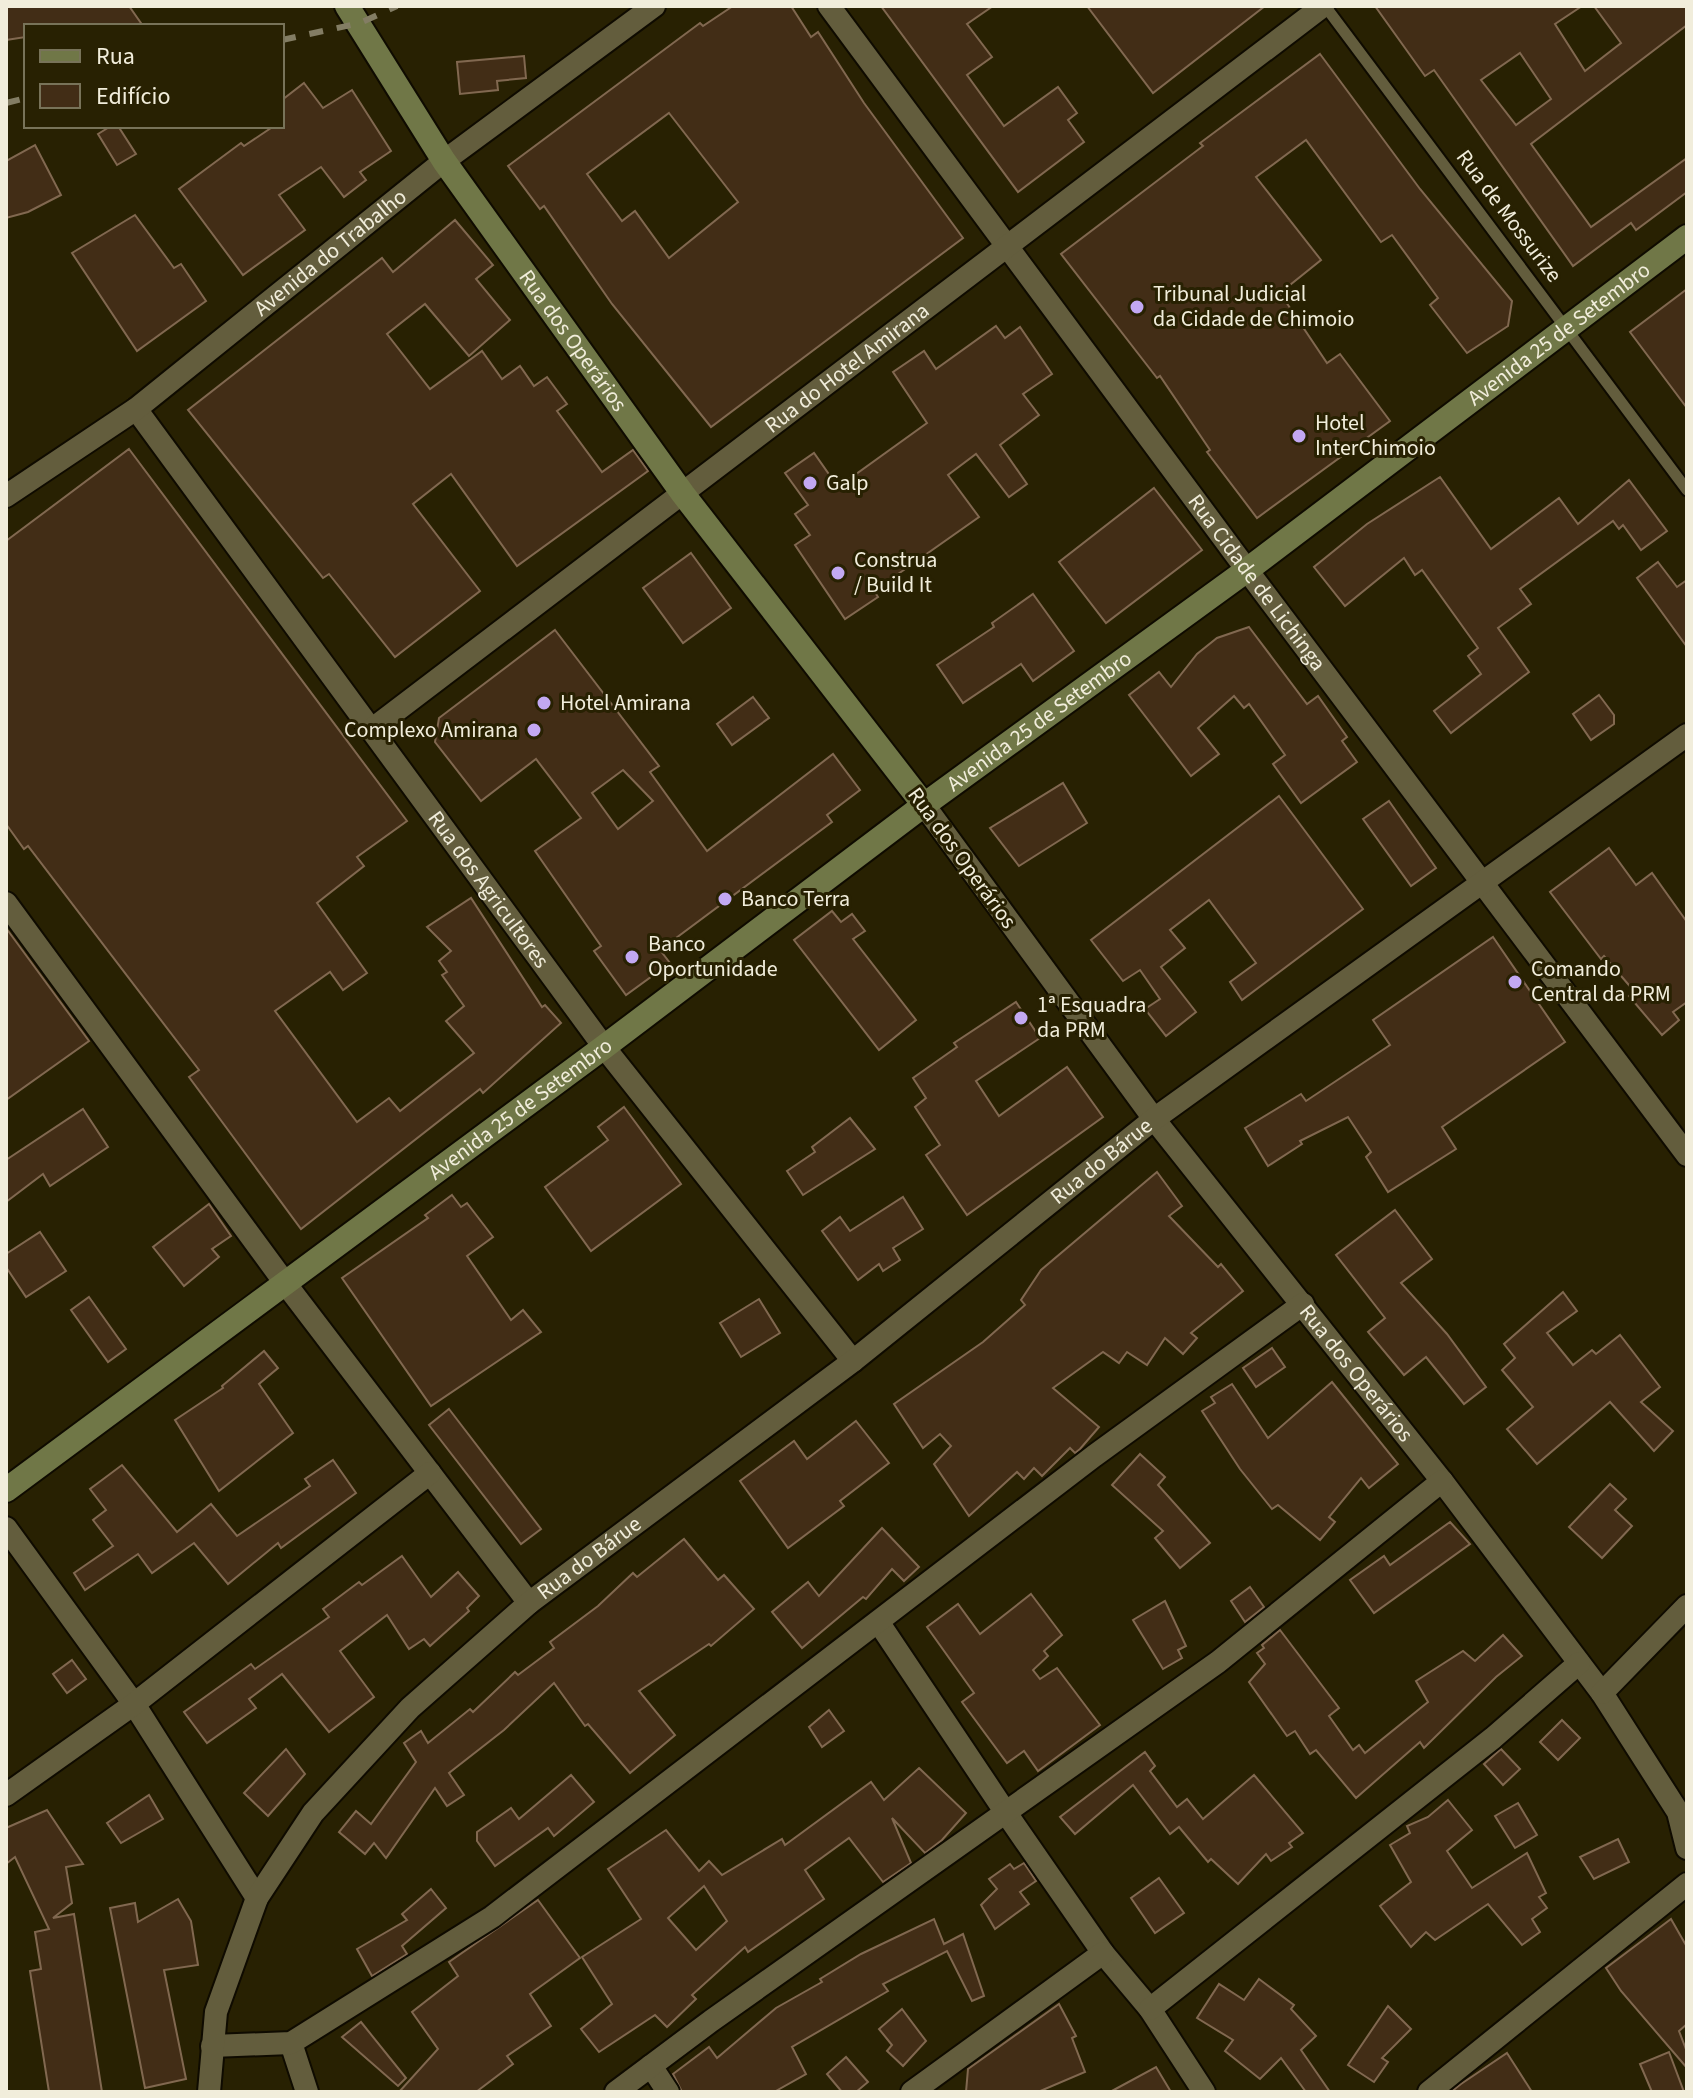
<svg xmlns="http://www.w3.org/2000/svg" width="1693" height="2098" viewBox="0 0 1693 2098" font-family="'Source Sans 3',sans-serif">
  <rect width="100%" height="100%" fill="#282102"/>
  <g fill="#422d16" stroke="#816850" stroke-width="2" fill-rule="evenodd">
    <polygon points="6,6 129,6 143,26 26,26 26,37 6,40"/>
    <path d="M733,6H791L811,37L818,32L864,103L963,238L711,427L612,304L544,206L540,209L508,166L700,23L703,26ZM669,113L738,202L669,258L635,211L622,221L587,174Z"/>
    <polygon points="881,6 993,6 967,24 992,57 967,75 1004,126 1058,87 1077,113 1068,120 1084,142 1018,192"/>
    <polygon points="1087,6 1265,6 1153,93"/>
    <path d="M1375,6H1582L1555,24L1585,71L1621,43L1594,6H1687V25L1531,144L1591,227L1687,158V192L1636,230L1631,223L1573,266L1434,70L1425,76ZM1520,53L1551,99L1516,125L1481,80Z"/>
    <polygon points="1320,54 1420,189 1512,301 1508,326 1467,353 1430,305 1438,298 1392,235 1381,242 1306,140 1256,177 1321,260 1280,293 1327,363 1340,354 1390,421 1257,518 1207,452 1210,450 1160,376 1157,378 1061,254 1203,146 1200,143"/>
    <polygon points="524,56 526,78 497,81 498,90 460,94 457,62"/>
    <polygon points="304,83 323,108 352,90 391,151 360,172 366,180 344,197 321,167 279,195 305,230 243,275 179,189 241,143 244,146 274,126 282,126 282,100"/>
    <polygon points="111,126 118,126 136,154 117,165 98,134"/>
    <polygon points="35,145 61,195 28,212 6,218 6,161"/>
    <polygon points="135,215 174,268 181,264 206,301 137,351 72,253"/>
    <polygon points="455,220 493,265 476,279 510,320 469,356 425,304 387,334 430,389 482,351 502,379 520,366 534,386 547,377 567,404 557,411 602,472 633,450 648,471 517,566 451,474 413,504 480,591 395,657 329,574 323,578 188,410 382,258 393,272"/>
    <polygon points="1687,289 1687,408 1630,332"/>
    <polygon points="996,326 1005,338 1020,327 1052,374 1023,394 1039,415 1000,445 1027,484 1009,497 976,454 948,475 979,517 874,591 878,597 845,619 795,545 810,535 795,514 808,505 785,473 814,453 838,487 927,423 893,372 924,351 936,369"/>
    <polygon points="129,449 407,821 357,857 364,866 317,903 367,973 343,990 330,972 275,1011 357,1122 389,1098 400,1111 474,1053 446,1021 464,1006 442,975 447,972 439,961 451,951 427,927 471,898 542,1007 545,1005 561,1023 483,1093 480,1089 301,1229 189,1077 199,1070 28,846 24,849 6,824 6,541"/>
    <polygon points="1440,477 1491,549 1559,498 1578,524 1629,480 1667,531 1641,550 1623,525 1619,529 1613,521 1520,589 1531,604 1498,628 1529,672 1451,733 1434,711 1481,674 1468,656 1478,648 1422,570 1415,575 1404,558 1345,606 1314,567 1367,524"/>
    <polygon points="1154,488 1202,550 1106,623 1059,562"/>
    <polygon points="691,553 731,608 683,643 643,588"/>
    <polygon points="1658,562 1677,587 1687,580 1687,647 1637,578"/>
    <polygon points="1033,594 1074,651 1033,681 1021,664 963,703 937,665 994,627 992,623"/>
    <polygon points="1249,627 1307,704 1318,696 1347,737 1342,741 1357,762 1301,803 1273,764 1285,755 1249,704 1244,708 1234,696 1198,728 1219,754 1191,776 1129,695 1159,672 1171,687 1197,654 1217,638"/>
    <path d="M555,630L659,766L650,772L707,851L833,754L860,790L827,815L832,822L660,950L670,963L626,995L594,951L601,946L535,851L581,818L536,759L481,801L435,742L439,718ZM623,770L653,801L618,829L592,793Z"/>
    <polygon points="1599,695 1614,715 1614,724 1591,740 1573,714"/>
    <polygon points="753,697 769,718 732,745 717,724"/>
    <polygon points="1063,783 1087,823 1019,866 990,828"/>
    <polygon points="1279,796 1363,909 1242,1000 1230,982 1256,963 1209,900 1170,930 1185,948 1161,967 1196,1012 1166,1036 1145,1009 1160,999 1140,970 1123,981 1091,940"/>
    <polygon points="1389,801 1436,868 1411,886 1363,819"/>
    <polygon points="1609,848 1636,885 1652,873 1687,922 1687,1002 1673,1012 1679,1020 1662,1035 1629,996 1634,991 1604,956 1601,959 1550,892"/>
    <polygon points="832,911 841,922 852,914 865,931 853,939 916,1020 879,1050 794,940"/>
    <polygon points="6,928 89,1041 6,1100"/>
    <polygon points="1493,937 1565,1042 1442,1127 1456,1149 1388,1192 1366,1157 1371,1152 1348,1117 1300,1141 1302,1144 1268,1166 1245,1128 1301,1094 1306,1101 1390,1045 1373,1020"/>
    <polygon points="1016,1002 1040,1038 976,1081 999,1116 1067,1067 1103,1117 967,1215 926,1155 940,1145 915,1107 926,1098 913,1078 957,1047 954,1043"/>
    <polygon points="624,1107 681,1184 591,1251 545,1187 608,1140 598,1127"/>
    <polygon points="83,1109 108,1147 50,1186 43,1174 6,1202 6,1160"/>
    <polygon points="850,1118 875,1149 803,1195 787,1171 815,1152 812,1147"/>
    <polygon points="1157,1172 1182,1206 1169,1216 1218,1267 1221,1264 1243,1291 1191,1333 1197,1338 1183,1354 1165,1338 1147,1365 1127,1352 1119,1363 1103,1352 1053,1388 1099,1427 1080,1449 1075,1453 1070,1448 1042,1476 1034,1468 1024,1479 1017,1472 969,1516 934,1464 951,1446 940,1434 923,1448 894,1404 983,1342 1025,1305 1021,1300 1041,1270"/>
    <polygon points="452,1195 461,1207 467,1203 493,1237 467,1256 511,1320 523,1310 541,1332 431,1406 342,1278 428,1218 425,1215"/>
    <polygon points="903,1197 923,1229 893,1248 900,1260 883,1271 879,1264 858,1280 822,1231 840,1217 850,1231"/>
    <polygon points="209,1204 231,1236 212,1249 219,1257 184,1286 153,1247"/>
    <polygon points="1395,1210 1432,1259 1401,1283 1447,1334 1486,1387 1464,1404 1426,1357 1404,1375 1368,1332 1385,1318 1336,1255"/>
    <polygon points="40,1232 66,1271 26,1297 6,1267 6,1254"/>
    <polygon points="1563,1292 1577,1311 1547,1333 1573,1365 1592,1350 1596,1354 1620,1335 1660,1387 1641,1402 1673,1431 1654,1451 1610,1402 1537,1464 1507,1429 1533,1407 1502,1370 1515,1358 1504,1344"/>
    <polygon points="89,1297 126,1349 108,1362 71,1310"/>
    <polygon points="759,1299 780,1333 741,1357 720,1323"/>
    <polygon points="1272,1348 1285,1367 1256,1387 1243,1368"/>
    <polygon points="264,1351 278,1368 259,1384 293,1433 219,1491 175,1420 223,1388 222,1386"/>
    <polygon points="1332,1382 1398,1464 1369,1488 1361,1478 1329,1517 1335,1522 1320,1540 1278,1505 1272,1509 1240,1469 1202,1411 1215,1403 1211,1397 1232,1384 1268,1438"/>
    <polygon points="449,1409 541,1529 521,1544 429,1425"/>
    <polygon points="856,1421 889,1463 840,1501 844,1506 788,1548 740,1481 794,1441 807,1459"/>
    <polygon points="1140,1454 1165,1477 1158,1485 1210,1543 1180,1568 1155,1538 1163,1531 1112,1485"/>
    <polygon points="333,1460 356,1493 281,1548 278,1543 228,1584 194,1543 152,1573 138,1554 85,1590 74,1573 113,1546 93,1520 106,1510 90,1489 122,1465 177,1532 211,1504 237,1536 310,1486 305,1479"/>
    <polygon points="1610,1484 1626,1499 1615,1510 1632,1526 1602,1558 1569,1527"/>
    <polygon points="1450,1522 1470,1544 1374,1613 1350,1580 1384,1556 1390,1565"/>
    <polygon points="882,1528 919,1567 904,1581 892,1569 866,1599 863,1597 802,1648 772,1612 808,1582 819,1596"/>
    <polygon points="684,1539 718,1580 724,1575 754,1609 711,1646 709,1644 639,1691 675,1735 630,1773 588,1724 585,1726 554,1683 504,1730 449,1773 464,1795 447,1806 435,1788 386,1858 374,1843 365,1854 339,1832 356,1811 371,1824 416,1762 404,1743 421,1731 428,1743 470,1709 473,1712 515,1672 518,1675 554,1648 550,1642 598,1606 633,1573 637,1577"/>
    <polygon points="402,1556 431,1597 458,1572 479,1596 467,1608 469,1611 430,1646 424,1639 409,1649 387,1615 340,1651 374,1697 329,1732 282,1674 249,1699 256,1708 207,1743 184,1712 251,1664 255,1669 329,1617 323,1609 359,1582 362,1585"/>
    <polygon points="1250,1587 1264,1607 1245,1622 1231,1601"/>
    <polygon points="1031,1594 1062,1635 1044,1651 1048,1656 1033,1670 1040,1679 1057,1668 1100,1725 1038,1771 1024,1751 1007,1763 962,1702 974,1693 927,1627 958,1604 980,1634"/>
    <polygon points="1165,1601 1186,1646 1178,1650 1182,1658 1163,1669 1133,1620"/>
    <polygon points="1280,1630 1339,1708 1329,1716 1353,1750 1359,1745 1365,1753 1428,1702 1416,1681 1463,1651 1475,1661 1503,1635 1522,1656 1496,1677 1424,1748 1420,1742 1356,1798 1316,1750 1310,1754 1295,1731 1287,1736 1249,1682 1265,1664 1257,1653 1264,1648 1262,1645"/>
    <polygon points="72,1660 86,1679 67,1693 53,1674"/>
    <polygon points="829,1710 844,1731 822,1747 809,1727"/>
    <polygon points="1562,1720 1580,1738 1558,1760 1540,1742"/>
    <polygon points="286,1749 305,1774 268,1816 244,1793"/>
    <polygon points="1501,1749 1520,1769 1503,1785 1484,1764"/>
    <polygon points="1145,1752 1155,1766 1150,1771 1177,1807 1187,1799 1203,1819 1254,1775 1303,1833 1289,1843 1292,1847 1271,1861 1266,1854 1238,1884 1211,1859 1208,1862 1179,1827 1170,1834 1133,1785 1075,1834 1060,1817"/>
    <path d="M919,1768L966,1813L942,1840L925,1853L892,1818L911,1863L883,1882L849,1838L805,1870L824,1899L748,1952L745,1947L692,1995L696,1999L667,2027L655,2015L599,2052L581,2029L612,2004L582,1957L641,1919L608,1869L666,1830L699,1871L709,1861L722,1875L782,1839L785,1845L871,1782L884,1800ZM704,1886L727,1921L696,1950L668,1918Z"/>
    <polygon points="571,1775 594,1802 554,1836 548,1828 495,1866 477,1841 477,1832 511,1808 519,1819"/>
    <polygon points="149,1795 163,1819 121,1843 107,1823"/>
    <polygon points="1448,1800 1472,1830 1447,1851 1472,1888 1527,1853 1546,1893 1539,1897 1547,1908 1532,1919 1540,1932 1522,1945 1488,1904 1435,1940 1426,1932 1411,1947 1380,1906 1411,1882 1390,1845 1410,1833 1407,1826 1428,1817"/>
    <polygon points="1518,1803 1537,1835 1515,1848 1495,1816"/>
    <polygon points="47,1810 83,1864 66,1867 72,1903 53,1918 74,1914 102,2092 49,2092 30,1971 41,1969 35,1932 49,1929 15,1857 6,1864 6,1828"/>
    <polygon points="1618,1839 1629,1862 1594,1879 1580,1857"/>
    <polygon points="1024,1863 1036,1881 1020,1892 1029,1904 995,1929 981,1905 997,1889 989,1879 1010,1864 1014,1869"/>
    <polygon points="1159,1878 1184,1913 1155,1933 1131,1898"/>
    <polygon points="431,1889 446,1908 402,1946 407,1954 372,1976 357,1949 407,1920 402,1914"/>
    <polygon points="178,1899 191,1921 198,1965 164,1970 186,2079 145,2088 110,1908 135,1903 138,1922"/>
    <polygon points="538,1900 580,1958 530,1994 551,2026 507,2056 513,2064 476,2092 399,2092 438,2049 412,2012 458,1976 449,1962"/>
    <polygon points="934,1919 944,1944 963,1934 984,1996 972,2001 947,1951 883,1984 888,1991 792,2047 806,2074 774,2092 682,2092 673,2074 709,2047 717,2058 776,2008 822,1982 820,1979 861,1954"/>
    <polygon points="1671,1919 1687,1947 1687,2024 1679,2031 1687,2052 1687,2068 1621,1991 1606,1968"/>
    <polygon points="1259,1979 1294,2005 1291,2009 1316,2036 1301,2050 1330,2092 1306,2092 1281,2058 1260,2079 1225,2051 1233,2040 1197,2018 1219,1984 1244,2000"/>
    <polygon points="1059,2004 1076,2036 1072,2038 1085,2072 1038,2092 966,2092 968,2069"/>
    <polygon points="1388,2006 1411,2029 1382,2058 1388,2062 1374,2082 1348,2065"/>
    <polygon points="902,2009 926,2041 903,2066 887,2051 892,2045 879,2029"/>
    <polygon points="361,2022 406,2078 398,2086 342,2037"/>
    <polygon points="1669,2052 1684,2092 1652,2092 1640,2064"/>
    <polygon points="1507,2053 1532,2092 1451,2092 1461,2084"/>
    <polygon points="846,2057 868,2082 856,2092 842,2092 827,2074"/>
    <polygon points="1156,2067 1171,2092 1110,2092"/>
  </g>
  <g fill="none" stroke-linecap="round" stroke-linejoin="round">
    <g stroke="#0f0b00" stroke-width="15">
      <polyline id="lane" points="1325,6 1687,490"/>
    </g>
    <g stroke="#0f0b00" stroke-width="26">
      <g id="street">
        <path id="s1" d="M829,6L1247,570L1687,1155"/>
        <path id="s2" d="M136,409L604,1047L853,1361"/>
        <path id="s3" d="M6,496L136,409L444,161L654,6"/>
        <path id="s4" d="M371,730L1323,6"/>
        <path id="s5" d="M924,805L1154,1119L1442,1481L1602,1693L1678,1812L1687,1848"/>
        <polyline points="6,903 285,1283 529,1603"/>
        <polyline points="6,1528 134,1704 257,1898"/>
        <polyline points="879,1623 1006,1813 1103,1953 1150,2009 1204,2092"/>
        <polyline points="1602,1693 1687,1606"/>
        <polyline points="6,1795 134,1704 430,1473"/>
        <polyline points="1150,2009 1493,1738 1579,1663"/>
        <polyline points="291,2043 307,2092"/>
        <polyline points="212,2046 291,2043 492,1917 1094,1456 1303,1304"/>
        <polyline points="651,2066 668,2092"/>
        <path id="s6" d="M209,2092L216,2012L257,1898L313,1813L410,1708L529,1603L853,1361L1154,1119L1687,735"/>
        <polyline points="616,2092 711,2021 1218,1662 1442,1481"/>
        <polyline points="912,2092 1103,1953"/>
        <polyline points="1429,2092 1687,1884"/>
      </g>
    </g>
    <g stroke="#0f0b00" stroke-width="28">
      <g id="secondary">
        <path id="s7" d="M347,6L444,161L683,494L924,805"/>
        <path id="s8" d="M6,1490L604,1047L924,805L1247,570L1687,237"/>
      </g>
    </g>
    <use href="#lane" stroke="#635d3d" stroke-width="11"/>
    <use href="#street" stroke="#635d3d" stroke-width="22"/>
    <use href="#secondary" stroke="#707747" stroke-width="24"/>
    <g stroke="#837d64" stroke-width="6" stroke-dasharray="14 14" stroke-linecap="butt">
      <polyline points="282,40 360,23 397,6"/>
      <polyline points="6,103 26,98"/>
    </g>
  </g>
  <g fill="#c2a8f2" stroke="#282102" stroke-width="3">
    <circle cx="1137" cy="307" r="8"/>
    <circle cx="1299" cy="436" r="8"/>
    <circle cx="810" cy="483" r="8"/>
    <circle cx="838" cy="573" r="8"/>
    <circle cx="544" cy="703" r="8"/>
    <circle cx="534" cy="730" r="8"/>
    <circle cx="725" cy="899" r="8"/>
    <circle cx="632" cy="957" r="8"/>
    <circle cx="1515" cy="982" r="8"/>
    <circle cx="1021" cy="1018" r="8"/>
  </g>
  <g text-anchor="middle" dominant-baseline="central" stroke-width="6" stroke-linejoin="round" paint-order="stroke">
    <g font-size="22" fill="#f1eddb" stroke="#282102">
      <text transform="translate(1509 216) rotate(53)">Rua de Mossurize</text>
      <text stroke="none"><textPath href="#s3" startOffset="406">Avenida do Trabalho</textPath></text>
      <text stroke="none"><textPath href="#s8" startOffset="1936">Avenida 25 de Setembro</textPath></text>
      <text stroke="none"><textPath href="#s7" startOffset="404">Rua dos Operários</textPath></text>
      <text stroke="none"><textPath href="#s4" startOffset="598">Rua do Hotel Amirana</textPath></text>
      <text stroke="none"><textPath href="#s1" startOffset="718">Rua Cidade de Lichinga</textPath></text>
      <text stroke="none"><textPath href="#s8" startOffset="1288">Avenida 25 de Setembro</textPath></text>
      <text transform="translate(962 858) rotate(54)">Rua dos Operários</text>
      <text stroke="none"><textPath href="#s2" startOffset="596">Rua dos Agricultores</textPath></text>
      <text stroke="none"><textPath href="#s8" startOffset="640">Avenida 25 de Setembro</textPath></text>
      <text stroke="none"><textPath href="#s6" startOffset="1328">Rua do Bárue</textPath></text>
      <text stroke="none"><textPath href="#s5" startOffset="714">Rua dos Operários</textPath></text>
      <text stroke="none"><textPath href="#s6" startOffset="680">Rua do Bárue</textPath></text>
    </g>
    <g font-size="22" fill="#f1eddb" stroke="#282102" text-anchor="start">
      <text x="1153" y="294">Tribunal Judicial<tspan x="1153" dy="25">da Cidade de Chimoio</tspan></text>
      <text x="1315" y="423">Hotel<tspan x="1315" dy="25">InterChimoio</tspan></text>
      <text x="826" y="483">Galp</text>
      <text x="854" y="560">Construa<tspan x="854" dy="25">/ Build It</tspan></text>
      <text x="560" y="703">Hotel Amirana</text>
      <text x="518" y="730" text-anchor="end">Complexo Amirana</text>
      <text x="741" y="899">Banco Terra</text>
      <text x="648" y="944">Banco<tspan x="648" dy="25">Oportunidade</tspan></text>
      <text x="1531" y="969">Comando<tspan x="1531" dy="25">Central da PRM</tspan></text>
      <text x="1037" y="1005">1ª Esquadra<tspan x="1037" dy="25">da PRM</tspan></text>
    </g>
  </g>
  <rect width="1693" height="2098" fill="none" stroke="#f1eddb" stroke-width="16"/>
  <rect x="24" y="24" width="260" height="104" fill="#282102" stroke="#787359" stroke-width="2"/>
  <rect x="40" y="50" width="40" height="12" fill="#707747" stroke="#787359" stroke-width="2"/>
  <text x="96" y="64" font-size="24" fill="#f1eddb">Rua</text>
  <rect x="40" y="84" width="40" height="24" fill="#422d16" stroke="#787359" stroke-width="2"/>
  <text x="96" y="104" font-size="24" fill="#f1eddb">Edifício</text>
</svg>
